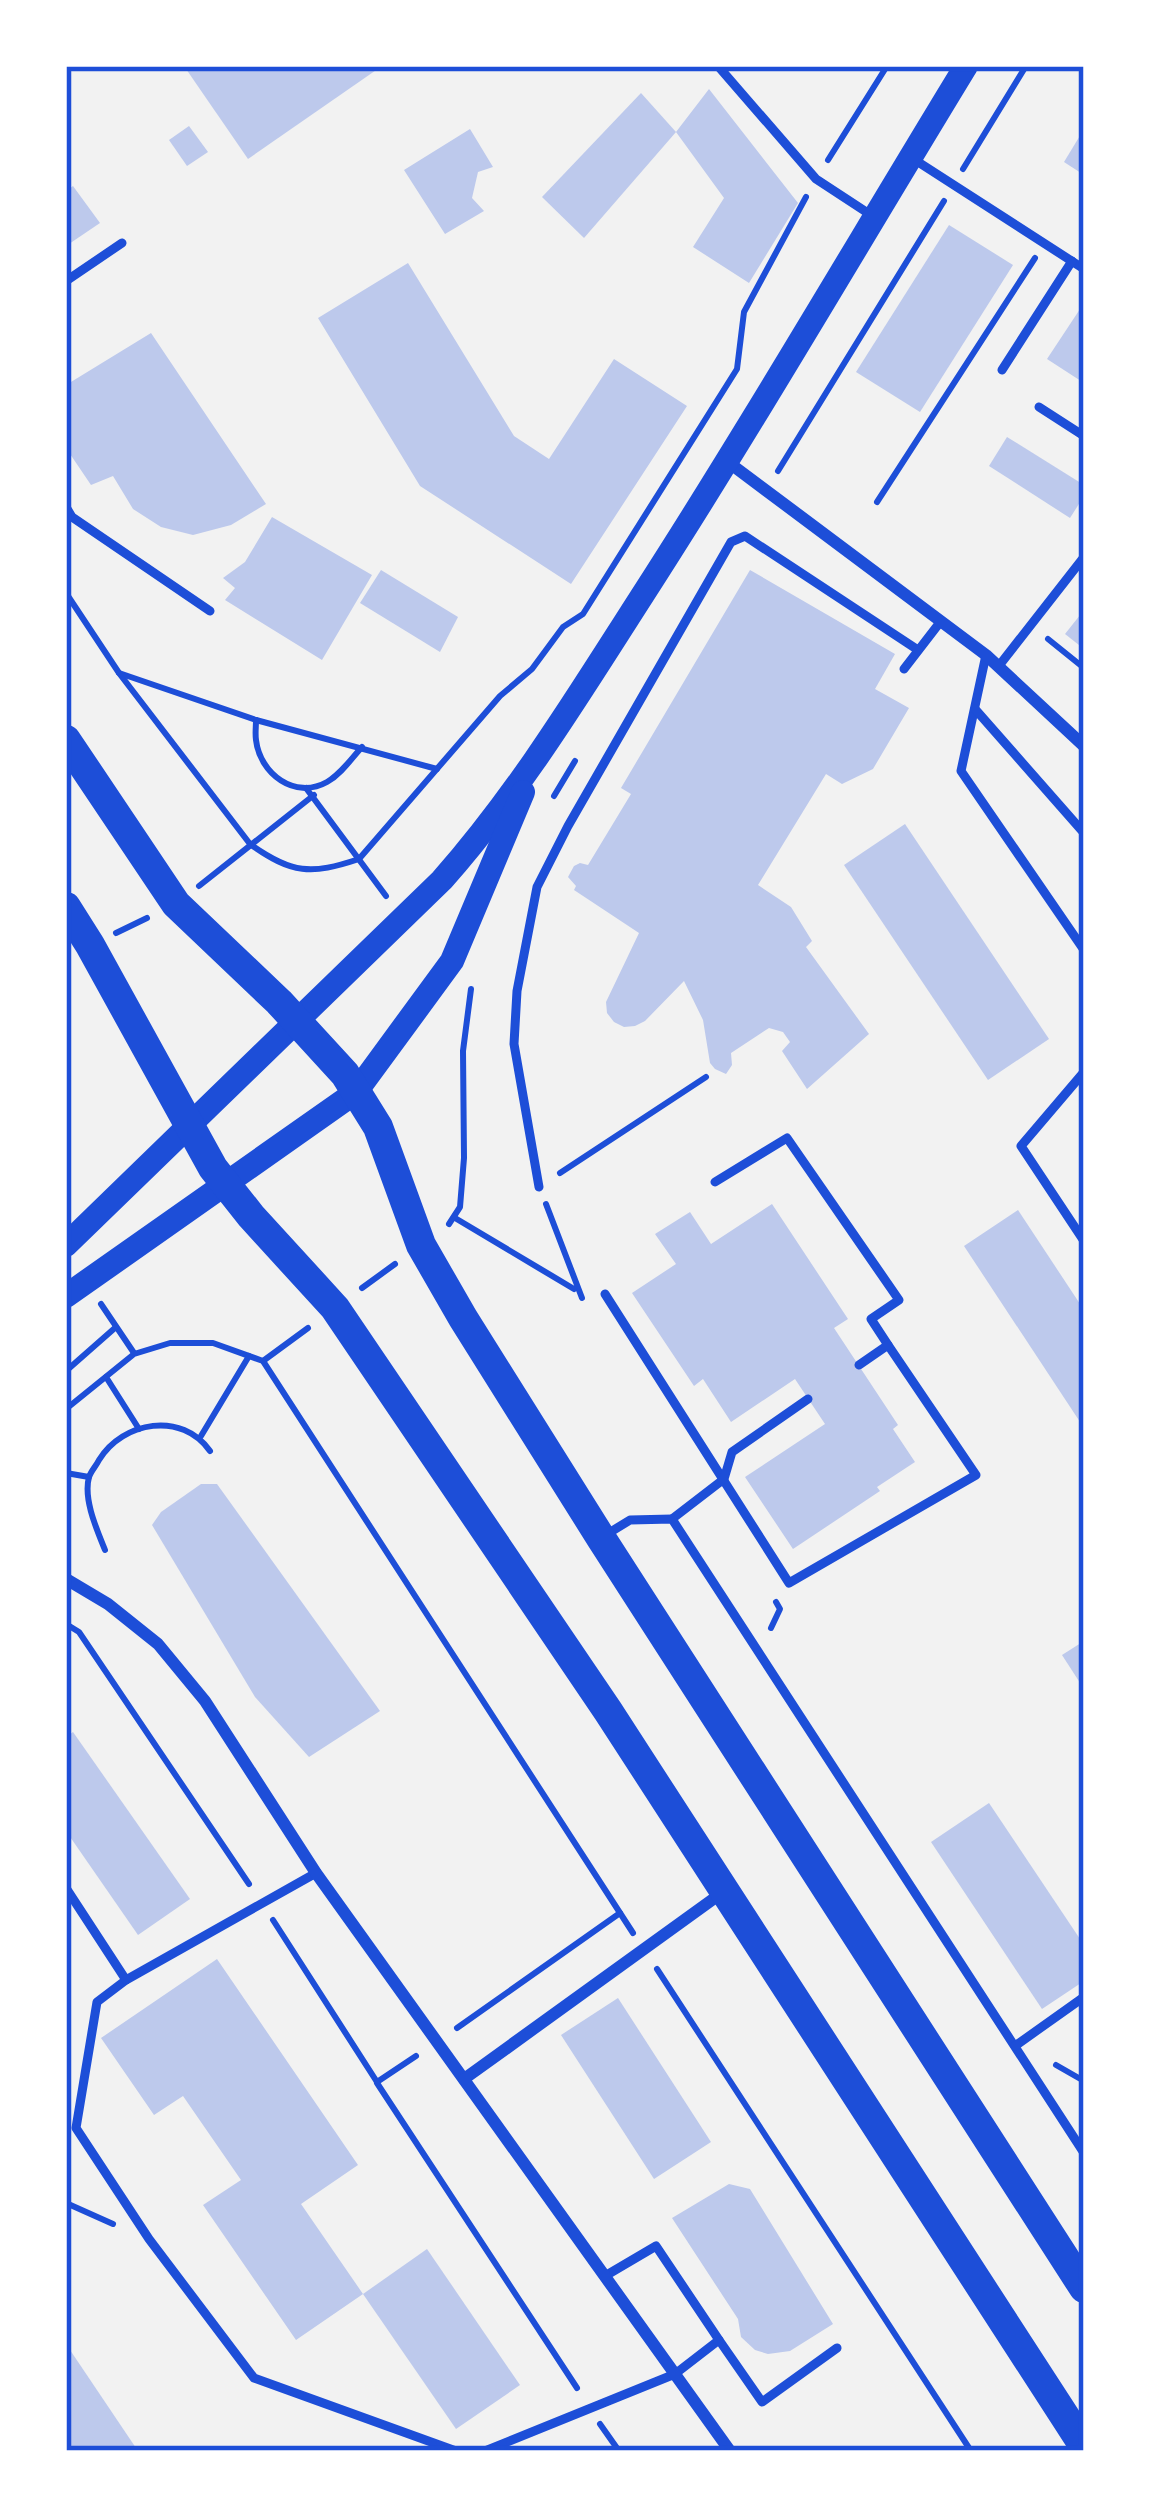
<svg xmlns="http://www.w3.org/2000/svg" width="1150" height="2517" viewBox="0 0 1150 2517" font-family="Lato,sans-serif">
  <rect width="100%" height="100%" fill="#f2f2f2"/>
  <g fill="#bdc9ec">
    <polygon points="184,66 382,66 248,159"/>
    <polygon points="709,89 798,203 749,283 693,247 724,198 676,132"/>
    <polygon points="641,93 676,132 584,238 542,197"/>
    <polygon points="189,126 208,152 187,166 169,140"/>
    <polygon points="470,129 493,167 478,172 472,198 484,211 445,234 404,170"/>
    <polygon points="1084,129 1084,175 1064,162"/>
    <polygon points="73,186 100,223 66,246 66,191"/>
    <polygon points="949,225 1013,265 920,412 856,372"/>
    <polygon points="408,263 514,436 549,459 614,359 687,406 571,584 420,486 318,318"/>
    <polygon points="1084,303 1084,383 1047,359"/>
    <polygon points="151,333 266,504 231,525 193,535 161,527 133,509 113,476 91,485 66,448 66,385"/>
    <polygon points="1007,437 1084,485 1084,496 1070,518 989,466"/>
    <polygon points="272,517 372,575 322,660 225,600 235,588 223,578 245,562"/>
    <polygon points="381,570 458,617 440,652 360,603"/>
    <polygon points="750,570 895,654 875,689 909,708 873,769 842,784 826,774 758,885 791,907 812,941 806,947 869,1034 807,1089 782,1051 790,1042 783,1032 769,1028 731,1053 732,1065 726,1074 715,1069 710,1063 703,1020 684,981 645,1021 635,1026 624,1027 614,1022 607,1013 606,1002 639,933 574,890 576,886 568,877 574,866 580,863 588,865 631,794 621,788"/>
    <polygon points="1084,610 1084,649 1065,634"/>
    <polygon points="905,824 1049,1039 988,1080 844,865"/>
    <polygon points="772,1204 848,1319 834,1328 898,1425 893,1429 915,1462 877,1487 880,1491 793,1549 745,1477 825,1424 795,1379 731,1422 703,1379 694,1386 632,1293 676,1264 655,1234 690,1212 711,1244"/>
    <polygon points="1018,1210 1084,1310 1084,1428 964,1246"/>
    <polygon points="201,1484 217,1484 380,1711 309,1757 255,1697 152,1525 161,1512"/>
    <polygon points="1084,1641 1084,1689 1062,1655"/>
    <polygon points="73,1732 190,1899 138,1935 66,1831 66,1737"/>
    <polygon points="989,1803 1084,1945 1084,1981 1042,2009 931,1842"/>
    <polygon points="217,1959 358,2165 301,2204 363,2294 296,2340 203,2205 241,2180 183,2096 154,2115 101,2038"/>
    <polygon points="618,1998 711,2142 654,2179 561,2035"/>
    <polygon points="729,2184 750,2189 833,2324 790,2351 768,2354 755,2350 741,2337 738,2319 672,2218"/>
    <polygon points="427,2249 520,2385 456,2429 363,2294"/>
    <polygon points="66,2344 138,2451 66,2451"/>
  </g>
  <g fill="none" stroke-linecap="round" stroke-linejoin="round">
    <g stroke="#1d4ed8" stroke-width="6">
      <polyline points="828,160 887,66"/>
      <polyline points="963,169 1026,66"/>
      <polyline points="778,471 944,201"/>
      <polyline points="877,502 1035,258"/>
      <path d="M66,593L119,673L250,844C292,874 311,875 359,859L500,696L532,669L563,627L583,614L737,369L744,312L806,197"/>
      <polyline points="1048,639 1084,668"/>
      <polyline points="119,673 256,720 437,769"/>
      <path d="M256,720C256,727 255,734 256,740C260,774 295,800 327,782C341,774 351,759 362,747"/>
      <polyline points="306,788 386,896"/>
      <polyline points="554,796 575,761"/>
      <polyline points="199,886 314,795"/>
      <polyline points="116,933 147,918"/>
      <polyline points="560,1173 706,1077"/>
      <polyline points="546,1204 582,1298"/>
      <polyline points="455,1218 574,1289"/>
      <polyline points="449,1224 460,1207 464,1158 463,1051 471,989"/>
      <polyline points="362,1288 395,1264"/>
      <polyline points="101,1304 134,1353"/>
      <polyline points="263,1361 308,1328"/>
      <polyline points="66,1371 116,1327"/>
      <polyline points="106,1377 139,1429"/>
      <polyline points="66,1409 134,1354 170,1343 213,1343 263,1361 633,1933"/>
      <polyline points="201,1436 249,1356"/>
      <polyline points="66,1473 89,1477"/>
      <path d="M105,1550C97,1530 83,1499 89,1477C91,1471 96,1466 99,1460C123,1421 182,1411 210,1451"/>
      <polyline points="66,1624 79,1632 249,1884"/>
      <polyline points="771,1628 780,1609 776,1602"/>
      <polyline points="273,1920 377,2082 416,2056"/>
      <polyline points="657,1969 971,2451"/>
      <polyline points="457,2028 620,1913"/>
      <polyline points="1056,2065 1084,2081"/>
      <polyline points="377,2083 577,2388"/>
      <polyline points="66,2203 113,2224"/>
      <polyline points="600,2424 619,2451"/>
    </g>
    <g stroke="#1d4ed8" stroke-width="9">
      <polyline points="718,66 816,179 874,217"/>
      <polyline points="915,160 1084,269"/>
      <polyline points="66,281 122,243"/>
      <polyline points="1002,370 1072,261"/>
      <polyline points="1039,407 1084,436"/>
      <polyline points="66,507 72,517 210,611"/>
      <polyline points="986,655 961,771 1084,950"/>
      <polyline points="998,667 1084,557"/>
      <polyline points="904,669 941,621"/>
      <polyline points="975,709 1084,833"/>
      <polyline points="1084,1072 1021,1146 1084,1241"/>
      <polyline points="715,1182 787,1138 899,1300 871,1319 888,1345"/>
      <polyline points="539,1187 514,1044 517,991 537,887 568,826 731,542 745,536 918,650"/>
      <polyline points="605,1294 789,1583 976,1475 888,1345 859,1365"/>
      <polyline points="672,1519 724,1479 732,1452 808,1399"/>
      <polyline points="604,1536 630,1520 672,1519 1084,2153"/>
      <polyline points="316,1873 126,1980 97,2002 76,2128 149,2239 254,2378 456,2451"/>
      <polyline points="66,1888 126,1980"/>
      <polyline points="1015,2046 1084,1997"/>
      <polyline points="605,2276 656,2246 719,2340"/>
      <polyline points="485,2451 675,2374 719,2340 762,2402 837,2348"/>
    </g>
    <g stroke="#1d4ed8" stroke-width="12">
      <polyline points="728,462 986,655 1084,746"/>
      <polyline points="66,1579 108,1604 158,1644 205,1701 316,1873 730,2451"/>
      <polyline points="464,2079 723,1892"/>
    </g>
    <g stroke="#1d4ed8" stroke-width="24">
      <path d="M66,1245L442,880C519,793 579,694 642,596C754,422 858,243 966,66"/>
      <polyline points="66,1296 356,1092 452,961 523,792"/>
    </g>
    <g stroke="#1d4ed8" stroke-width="30">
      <polyline points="66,740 176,904 279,1002 345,1074 378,1127 421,1245 463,1318 601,1538 1084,2288"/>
      <polyline points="66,907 90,945 213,1168 251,1216 335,1308 608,1711 1084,2446"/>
    </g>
  </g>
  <rect width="1150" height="2517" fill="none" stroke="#ffffff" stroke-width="138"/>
  <rect x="69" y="69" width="1012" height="2379" fill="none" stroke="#1d4ed8" stroke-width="4.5"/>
</svg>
